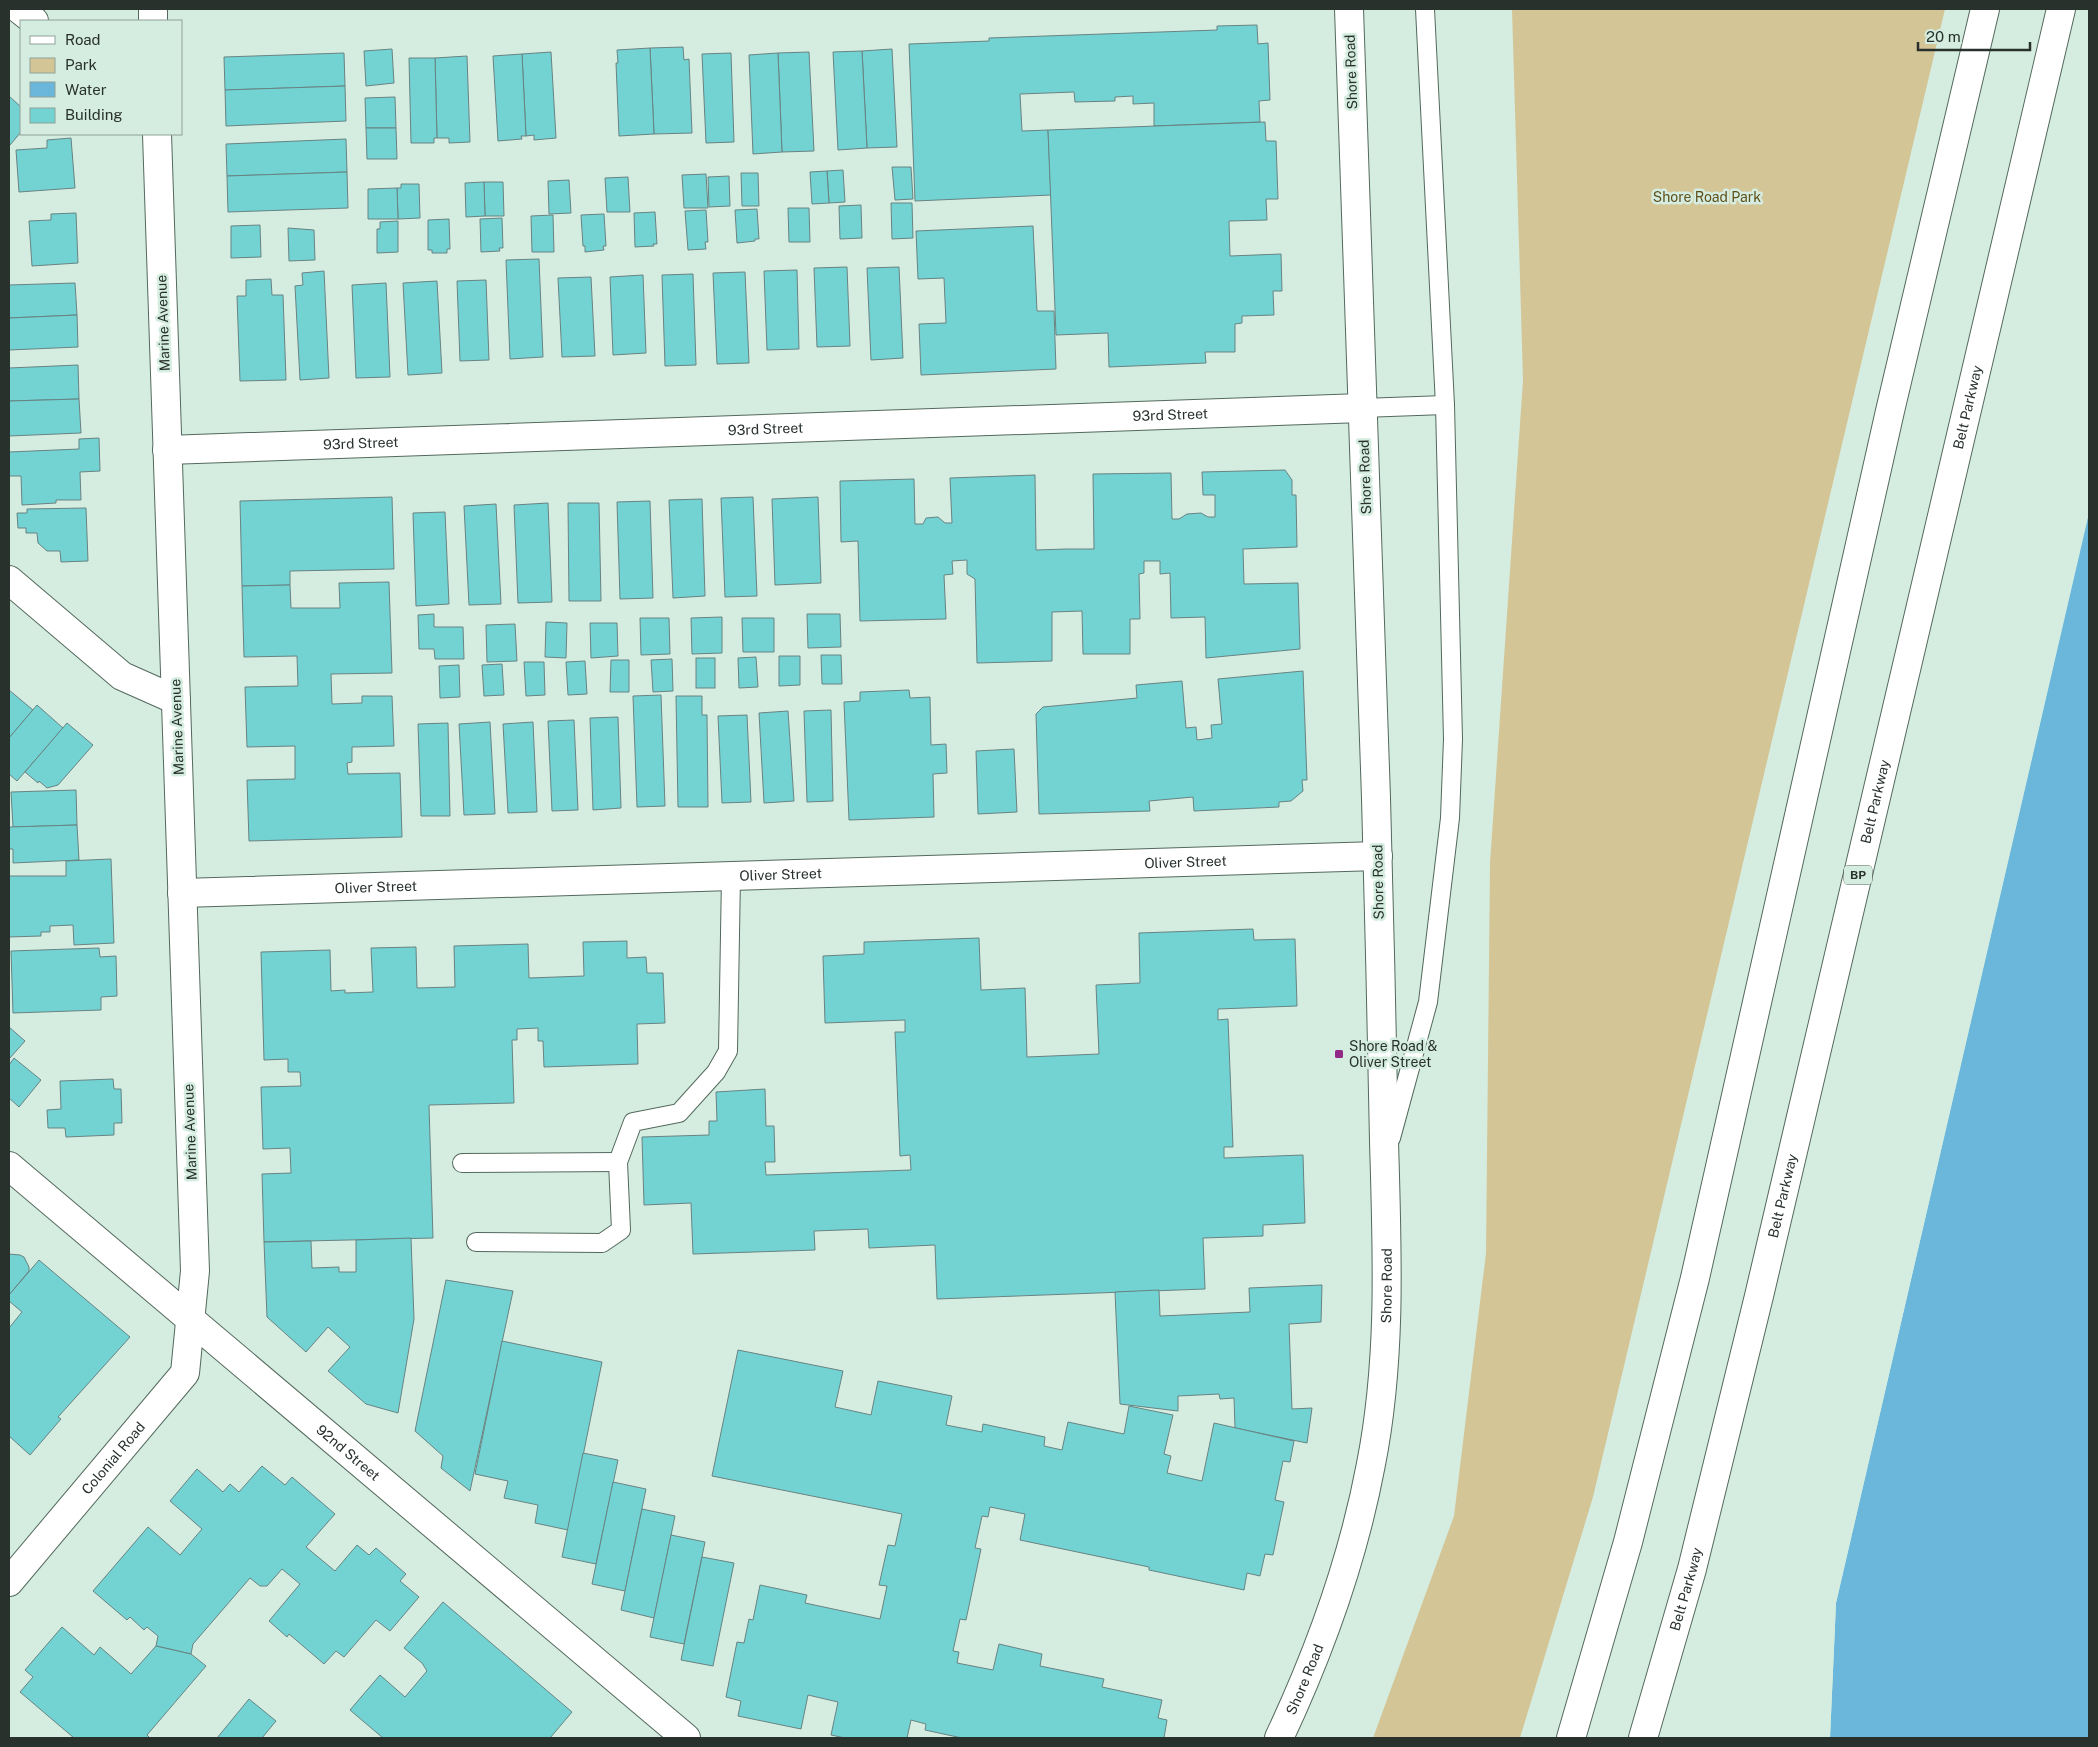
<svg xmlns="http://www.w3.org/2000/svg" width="2098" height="1747" viewBox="0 0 2098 1747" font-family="'Public Sans',sans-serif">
  <rect width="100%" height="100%" fill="#d5ede0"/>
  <polygon fill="#d4c597" points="1512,9 1945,9 1593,1497 1520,1738 1373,1738 1454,1516 1486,1253 1490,863 1523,380"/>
  <polygon fill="#6ab7db" points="2089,513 2089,1738 1830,1738 1836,1603"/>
  <polygon fill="#d5ede0" points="2089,511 1836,1603 1830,1738 1828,1738 1834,1603 2087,512"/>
  <g fill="#72d3d2" stroke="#688383">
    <polygon points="1257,25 1258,44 1268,43 1270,100 1259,101 1260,122 1154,126 1154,103 1133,104 1133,96 1115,97 1115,101 1075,102 1074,92 1020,94 1022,131 1048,130 1051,195 915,201 909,44 989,41 989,38 1217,30 1217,26"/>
    <polygon points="683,47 684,60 689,59 692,133 654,134 650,48"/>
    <polygon points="650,48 654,134 619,136 616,63 618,63 617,50"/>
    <polygon points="392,49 394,83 366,86 364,51"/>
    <polygon points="892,49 897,147 867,148 862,51"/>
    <polygon points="862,51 867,148 838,150 833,52"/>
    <polygon points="551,52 556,138 534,140 534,135 526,136 522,54"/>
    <polygon points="809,52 814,151 782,152 778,53"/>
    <polygon points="344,53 345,86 225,90 224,57"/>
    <polygon points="731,53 734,142 706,143 702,54"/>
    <polygon points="778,53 782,152 753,154 749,55"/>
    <polygon points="522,54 526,136 521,136 522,139 498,141 493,56"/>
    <polygon points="467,56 470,142 449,143 449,138 437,138 435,58"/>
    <polygon points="409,58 435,58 437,138 434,138 434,143 411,143"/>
    <polygon points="345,86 346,121 226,126 225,90"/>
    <polygon points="9,96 21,107 21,132 10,145 9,144"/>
    <polygon points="395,97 396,128 366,128 365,98"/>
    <polygon points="1265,122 1266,141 1276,141 1278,199 1266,199 1267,220 1229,221 1230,256 1281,254 1282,291 1273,291 1274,315 1242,316 1242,323 1235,324 1235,352 1205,352 1206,363 1109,367 1108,333 1056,335 1048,130"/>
    <polygon points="366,128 396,128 397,159 367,159"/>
    <polygon points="71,138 75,188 19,192 16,150 47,148 47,140"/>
    <polygon points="346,139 347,172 227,176 226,144"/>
    <polygon points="892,167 911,167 913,199 895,200"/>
    <polygon points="843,170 845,202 829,203 827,171"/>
    <polygon points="827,171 829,203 812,204 810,172"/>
    <polygon points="347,172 348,208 228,212 227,176"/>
    <polygon points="741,173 758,173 759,206 742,206"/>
    <polygon points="706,174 708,208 684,208 682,175"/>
    <polygon points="729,176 730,206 709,207 708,177"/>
    <polygon points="628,177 630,212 607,212 605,178"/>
    <polygon points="569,180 571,213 549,214 548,181"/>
    <polygon points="484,182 503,182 504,216 485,216"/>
    <polygon points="484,182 485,216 466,217 465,183"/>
    <polygon points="401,184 419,184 420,218 398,219 397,188 401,188"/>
    <polygon points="397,188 398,219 368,219 368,189"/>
    <polygon points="891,203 912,203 913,238 892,239"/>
    <polygon points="861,205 862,238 840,239 839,206"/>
    <polygon points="788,208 809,208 810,242 789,242"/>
    <polygon points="757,209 759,239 755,239 755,241 737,243 735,210"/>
    <polygon points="706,210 708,242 705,242 706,249 688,250 685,211"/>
    <polygon points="655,212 657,244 653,244 654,246 635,247 634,213"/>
    <polygon points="76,213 78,263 32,266 29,221 51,220 51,214"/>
    <polygon points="604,214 606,246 603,246 604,250 585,252 585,246 583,246 581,215"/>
    <polygon points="553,215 554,252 532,252 531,216"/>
    <polygon points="502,218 503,248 499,248 500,251 481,252 480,219"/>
    <polygon points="449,219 450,249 447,249 447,253 432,253 432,250 428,250 428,220"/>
    <polygon points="398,221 398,252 377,253 377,229 380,229 380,222"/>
    <polygon points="260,225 261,257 231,258 231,226"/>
    <polygon points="1033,226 1037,311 1054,311 1056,369 921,375 919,324 946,323 944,278 918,279 916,231"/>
    <polygon points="288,228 314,230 315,260 289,261"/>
    <polygon points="539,259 543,357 510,359 506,260"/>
    <polygon points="847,267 850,346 817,347 814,268"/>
    <polygon points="899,267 903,358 871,360 867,268"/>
    <polygon points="797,270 799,349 767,350 764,271"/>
    <polygon points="324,271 329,378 300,380 295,286 303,285 302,273"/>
    <polygon points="745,272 749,363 717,364 713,273"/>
    <polygon points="693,274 696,365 665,366 662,275"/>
    <polygon points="643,275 646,353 613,355 610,277"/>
    <polygon points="591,277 595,356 562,357 558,278"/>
    <polygon points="271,279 272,295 283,295 286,380 240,381 237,296 246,296 246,280"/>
    <polygon points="486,280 489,360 460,361 457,281"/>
    <polygon points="437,281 442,373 408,375 403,283"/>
    <polygon points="75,283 77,315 9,318 9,285"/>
    <polygon points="386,283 390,377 356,378 352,285"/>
    <polygon points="77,315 78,347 9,350 9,318"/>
    <polygon points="78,365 79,399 9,401 9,368"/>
    <polygon points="79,399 81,433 9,436 9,401"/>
    <polygon points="99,438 100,471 80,472 81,500 56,500 56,503 22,505 21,476 9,476 9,452 79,449 79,439"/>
    <polygon points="1285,470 1292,480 1292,495 1296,495 1297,547 1243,549 1244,584 1298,583 1300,649 1206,658 1205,617 1171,618 1170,573 1160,574 1160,561 1144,561 1144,573 1139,574 1140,619 1130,619 1130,654 1083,654 1082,611 1052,612 1052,661 977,663 975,579 967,574 967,560 952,561 953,574 944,575 946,619 860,621 858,541 841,542 840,481 914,479 915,524 923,524 926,518 938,517 945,523 952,523 950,478 1035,475 1036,550 1066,549 1094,549 1093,474 1171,473 1172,519 1179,519 1187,514 1201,513 1208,517 1215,517 1215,495 1203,495 1202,472"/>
    <polygon points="392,497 394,569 290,571 290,585 242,586 240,501"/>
    <polygon points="753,497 757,596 725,597 721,498"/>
    <polygon points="818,497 821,583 775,585 772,499"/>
    <polygon points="702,499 705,596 673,598 669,500"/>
    <polygon points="650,501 653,598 620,599 617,502"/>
    <polygon points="548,503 552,602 518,603 514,505"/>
    <polygon points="568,503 599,503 601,601 569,601"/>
    <polygon points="496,504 501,604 469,605 464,506"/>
    <polygon points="86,508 88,561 61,562 60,551 47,551 38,543 37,533 26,533 26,528 18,528 17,513 27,513 27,509"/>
    <polygon points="445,512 449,604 416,606 413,513"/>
    <polygon points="389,582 392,673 331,674 332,704 362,703 362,696 392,696 394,746 352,747 352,762 347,763 348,774 400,773 402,837 249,841 247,780 295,779 295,746 247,747 245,687 298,686 297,656 244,657 242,586 290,585 291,608 340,608 339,583"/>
    <polygon points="434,614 434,627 463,627 464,659 435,659 434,649 419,649 418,615"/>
    <polygon points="807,614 840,614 841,647 808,648"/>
    <polygon points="722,617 722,653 692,654 691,618"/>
    <polygon points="640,618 669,618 670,654 641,655"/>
    <polygon points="742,618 774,618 774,652 743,652"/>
    <polygon points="546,622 567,623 566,658 545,657"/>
    <polygon points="590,623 617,623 618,656 591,658"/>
    <polygon points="515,624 517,661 487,662 486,625"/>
    <polygon points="821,655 841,655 842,684 822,684"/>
    <polygon points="779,656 800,656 800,685 779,686"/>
    <polygon points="756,657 758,687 739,688 738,658"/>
    <rect x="696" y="658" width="19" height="30"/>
    <polygon points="672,659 673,691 653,692 651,660"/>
    <polygon points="611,660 629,660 629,692 610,692"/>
    <polygon points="585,661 587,694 568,695 566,662"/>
    <polygon points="524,662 544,662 545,695 526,696"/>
    <polygon points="502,664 504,695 484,696 482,665"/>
    <polygon points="459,665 460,697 440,698 439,666"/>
    <polygon points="1303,671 1307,780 1302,780 1303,791 1291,801 1279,802 1279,807 1194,811 1193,797 1149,801 1150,811 1039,814 1036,714 1043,707 1137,698 1136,685 1182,681 1186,728 1196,727 1197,740 1212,738 1211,725 1222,724 1218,679"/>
    <polygon points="9,690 33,710 9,738"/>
    <polygon points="909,690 910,698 930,697 931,745 946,744 947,773 933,774 934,817 849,820 844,702 860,701 860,692"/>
    <polygon points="661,695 665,806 637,807 633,696"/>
    <polygon points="676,696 702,696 702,715 707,715 708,807 678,807"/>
    <polygon points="37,705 63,728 17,781 9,774 9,738"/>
    <polygon points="831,710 833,801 807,802 804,711"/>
    <polygon points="788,711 794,801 764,803 759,713"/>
    <polygon points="747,715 751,802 722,803 718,716"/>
    <polygon points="618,717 621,808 593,810 590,718"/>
    <polygon points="574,720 578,810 552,811 548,721"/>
    <polygon points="490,722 495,814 464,815 459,724"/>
    <polygon points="533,722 537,812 508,813 503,724"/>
    <polygon points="67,723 93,745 58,785 47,788 39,781 38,783 25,772"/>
    <polygon points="448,723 450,816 421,816 418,724"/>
    <polygon points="1014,749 1017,812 978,814 976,751"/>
    <polygon points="76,790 77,825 13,827 11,792"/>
    <polygon points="77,825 79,860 13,863 13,849 9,849 9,827"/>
    <polygon points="111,859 114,943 74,945 73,925 50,926 50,932 41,932 41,936 9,937 9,876 66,876 66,861"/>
    <polygon points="1253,929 1254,940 1295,939 1297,1006 1218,1009 1218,1020 1228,1019 1233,1147 1224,1147 1224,1158 1303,1155 1305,1223 1263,1225 1263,1236 1203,1238 1205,1289 937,1299 935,1245 869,1248 868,1229 814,1231 815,1250 693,1254 691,1203 644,1205 642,1137 709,1135 709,1121 717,1121 716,1092 765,1089 766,1126 774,1126 775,1162 765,1162 766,1175 911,1170 910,1155 900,1156 895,1032 905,1032 905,1020 825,1023 823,956 864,954 864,942 979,938 981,990 1025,988 1027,1057 1099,1054 1096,985 1140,983 1139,933"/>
    <polygon points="627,941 627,958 646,957 647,973 663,973 665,1023 637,1024 638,1064 544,1067 543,1041 538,1041 538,1028 517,1029 517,1040 512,1040 514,1103 429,1105 433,1238 264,1242 262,1174 291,1173 290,1148 263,1149 261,1087 301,1086 300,1072 288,1072 288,1059 264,1060 261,952 330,950 331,991 345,990 345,993 373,992 371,948 416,947 417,988 455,987 454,946 528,944 529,978 584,976 583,942"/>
    <polygon points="99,948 100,957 116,956 117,996 101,997 101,1010 13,1013 11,951"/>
    <polygon points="9,1027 25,1041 9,1059"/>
    <polygon points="14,1058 41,1080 19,1107 9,1098 9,1065"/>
    <polygon points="113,1079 114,1089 121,1089 122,1123 114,1123 114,1135 66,1137 65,1128 48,1128 47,1110 61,1109 60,1081"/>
    <polygon points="411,1238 414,1319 398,1413 366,1404 328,1371 350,1347 328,1327 306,1352 267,1317 264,1242 311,1241 312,1268 339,1267 339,1272 356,1272 356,1240"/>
    <polygon points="9,1254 20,1255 24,1257 29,1267 29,1271 9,1295"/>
    <polygon points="39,1260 130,1337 58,1417 61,1419 30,1455 9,1436 9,1328 22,1312 9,1301 9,1295"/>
    <polygon points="446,1280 513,1291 470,1491 441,1468 443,1456 415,1431"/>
    <polygon points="1322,1285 1321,1322 1289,1324 1292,1409 1312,1408 1307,1443 1235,1428 1234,1398 1220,1399 1219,1394 1178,1396 1178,1411 1120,1404 1115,1292 1159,1290 1160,1316 1250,1312 1249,1288"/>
    <polygon points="502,1341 602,1362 568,1530 535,1523 538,1505 504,1498 508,1481 475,1474"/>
    <polygon points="738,1350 843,1371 835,1407 871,1415 878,1381 952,1396 946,1425 982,1432 983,1424 1045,1437 1044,1446 1062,1450 1068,1422 1124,1434 1129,1406 1173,1415 1164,1454 1171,1456 1167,1473 1202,1481 1214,1423 1294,1441 1290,1462 1283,1461 1275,1500 1284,1502 1273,1555 1265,1554 1260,1576 1247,1573 1244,1590 1149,1570 1149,1567 1020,1540 1025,1514 990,1507 988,1517 982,1516 975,1548 981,1549 966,1620 960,1619 953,1651 959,1652 957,1663 993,1670 999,1644 1042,1654 1040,1666 1104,1679 1102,1687 1162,1700 1158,1718 1167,1720 1164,1738 962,1738 925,1730 926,1724 911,1720 907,1738 845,1738 831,1735 838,1702 808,1695 801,1729 738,1716 741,1701 726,1697 737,1642 744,1643 749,1619 753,1620 760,1585 807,1595 805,1603 880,1619 887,1586 879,1585 888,1545 895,1546 902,1514 712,1476"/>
    <polygon points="583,1453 618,1460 596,1564 562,1557"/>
    <polygon points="262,1466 285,1485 292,1477 335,1514 306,1547 335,1571 357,1545 369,1555 376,1548 406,1574 400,1581 419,1597 390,1631 376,1620 344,1657 336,1651 324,1664 289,1634 287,1637 269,1621 300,1584 282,1569 267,1586 260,1586 250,1578 193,1644 191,1654 156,1646 158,1636 147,1627 144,1630 130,1617 127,1620 93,1591 148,1527 180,1555 202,1529 170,1501 197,1469 223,1492 230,1484 239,1492"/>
    <polygon points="613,1482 646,1489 625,1591 592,1584"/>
    <polygon points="642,1509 675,1516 654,1618 621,1610"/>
    <polygon points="671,1535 705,1542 684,1644 650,1637"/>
    <polygon points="702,1557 734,1563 713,1666 681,1660"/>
    <polygon points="443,1602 572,1712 550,1738 383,1738 350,1710 380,1675 405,1697 427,1671 422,1663 404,1648"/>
    <polygon points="62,1627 94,1655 100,1647 131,1674 156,1646 191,1654 206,1666 147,1735 150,1738 74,1738 20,1692 33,1677 25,1670"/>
    <polygon points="249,1699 276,1721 262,1738 217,1738"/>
  </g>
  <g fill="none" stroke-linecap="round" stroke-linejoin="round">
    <g stroke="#54695d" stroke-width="20">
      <g id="service">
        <polyline points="1362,408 1445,405"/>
        <polyline points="1391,1138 1428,1002 1450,818 1453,739 1445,405 1425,9"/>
        <polyline points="462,1163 618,1162"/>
        <polyline points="476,1242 602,1243 621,1230 618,1162 633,1122 679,1113 716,1072 728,1051 731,876"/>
      </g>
    </g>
    <g stroke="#54695d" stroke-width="30">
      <g id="minor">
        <polyline points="19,9 34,21"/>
        <polyline points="153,9 153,21"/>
        <path id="s1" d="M167,450L1362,408"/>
        <polyline points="9,580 122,676 176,700"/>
        <path id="s2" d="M182,893L1378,856"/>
        <path id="s3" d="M9,1166L686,1738"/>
        <path id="s4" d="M9,1582L185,1373L195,1271L157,134"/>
      </g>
    </g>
    <g stroke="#54695d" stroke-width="30">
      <g id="tertiary">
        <path id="s5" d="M1279,1738C1320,1651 1353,1560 1371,1464C1392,1358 1387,1249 1384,1141C1382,1027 1379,912 1376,798C1367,535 1358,272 1349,9"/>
      </g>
    </g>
    <g stroke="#54695d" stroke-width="30">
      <g id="motorway">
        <polyline points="1571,1738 1628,1542 1695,1278 1890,411 1985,9"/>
        <path id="s6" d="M1643,1738L1692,1569L1759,1296L2061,9"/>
      </g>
    </g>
    <use href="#service" stroke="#fff" stroke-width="18"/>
    <use href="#minor" stroke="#fff" stroke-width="28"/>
    <use href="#tertiary" stroke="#fff" stroke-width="28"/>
    <use href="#motorway" stroke="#fff" stroke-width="28"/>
  </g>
  <rect fill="#942889" stroke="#d5ede0" stroke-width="2" x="1334" y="1049" width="10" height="10" rx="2.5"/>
  <g text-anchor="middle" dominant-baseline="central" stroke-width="5" stroke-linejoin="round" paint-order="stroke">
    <rect fill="#d5ede0" stroke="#5c6962" stroke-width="1" x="1844" y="865.5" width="28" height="19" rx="4"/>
    <g font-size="12" font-weight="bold" fill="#28312c">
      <text x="1858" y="875">BP</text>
    </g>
    <g font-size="14" fill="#28312c" stroke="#d5ede0">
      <text transform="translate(1351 72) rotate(-92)">Shore Road</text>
      <text transform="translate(163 323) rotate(-92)">Marine Avenue</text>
      <text stroke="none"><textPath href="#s6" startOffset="1370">Belt Parkway</textPath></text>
      <text stroke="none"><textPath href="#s1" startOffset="1004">93rd Street</textPath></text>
      <text stroke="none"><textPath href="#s1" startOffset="599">93rd Street</textPath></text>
      <text stroke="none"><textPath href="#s1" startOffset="194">93rd Street</textPath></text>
      <text transform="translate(1365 477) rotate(-92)">Shore Road</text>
      <text transform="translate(177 727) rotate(-92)">Marine Avenue</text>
      <text stroke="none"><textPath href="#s6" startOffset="965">Belt Parkway</textPath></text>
      <text stroke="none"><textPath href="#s2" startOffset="1004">Oliver Street</textPath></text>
      <text stroke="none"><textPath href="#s2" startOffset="599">Oliver Street</textPath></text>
      <text transform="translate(1378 882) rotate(-91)">Shore Road</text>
      <text stroke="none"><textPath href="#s2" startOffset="194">Oliver Street</textPath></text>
      <text transform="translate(190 1132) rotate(-92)">Marine Avenue</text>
      <text stroke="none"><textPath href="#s6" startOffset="560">Belt Parkway</textPath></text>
      <text stroke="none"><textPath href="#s5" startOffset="469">Shore Road</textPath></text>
      <text stroke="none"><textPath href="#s3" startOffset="444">92nd Street</textPath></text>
      <text stroke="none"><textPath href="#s4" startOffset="162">Colonial Road</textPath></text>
      <text stroke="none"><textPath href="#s6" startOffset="155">Belt Parkway</textPath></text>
      <text stroke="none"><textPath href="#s5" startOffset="64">Shore Road</textPath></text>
    </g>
    <g font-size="14" fill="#5f4f1b" stroke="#d5ede0">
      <text x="1707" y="197">Shore Road Park</text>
    </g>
    <g font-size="14" fill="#28312c" stroke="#d5ede0" text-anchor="start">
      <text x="1349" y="1046">Shore Road &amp;<tspan x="1349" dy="16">Oliver Street</tspan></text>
    </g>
  </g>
  <rect width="2098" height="1747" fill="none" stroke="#28312c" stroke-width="20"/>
  <rect x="20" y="20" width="162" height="115" fill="#d5ede0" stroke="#90a298"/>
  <rect x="30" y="36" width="25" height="8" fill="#ffffff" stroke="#90a298"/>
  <text x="65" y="45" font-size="15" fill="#28312c">Road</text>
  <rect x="30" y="58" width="25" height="15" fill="#d4c597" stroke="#90a298"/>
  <text x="65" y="70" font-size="15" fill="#28312c">Park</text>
  <rect x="30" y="82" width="25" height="15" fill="#6ab7db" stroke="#90a298"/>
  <text x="65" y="95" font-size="15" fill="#28312c">Water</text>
  <rect x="30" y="108" width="25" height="15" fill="#72d3d2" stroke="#90a298"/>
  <text x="65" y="120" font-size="15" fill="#28312c">Building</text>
  <path d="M1918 42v8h112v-8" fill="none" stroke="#28312c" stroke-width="2.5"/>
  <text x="1926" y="42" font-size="15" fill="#28312c" stroke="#d5ede0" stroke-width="4" paint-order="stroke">20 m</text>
</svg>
